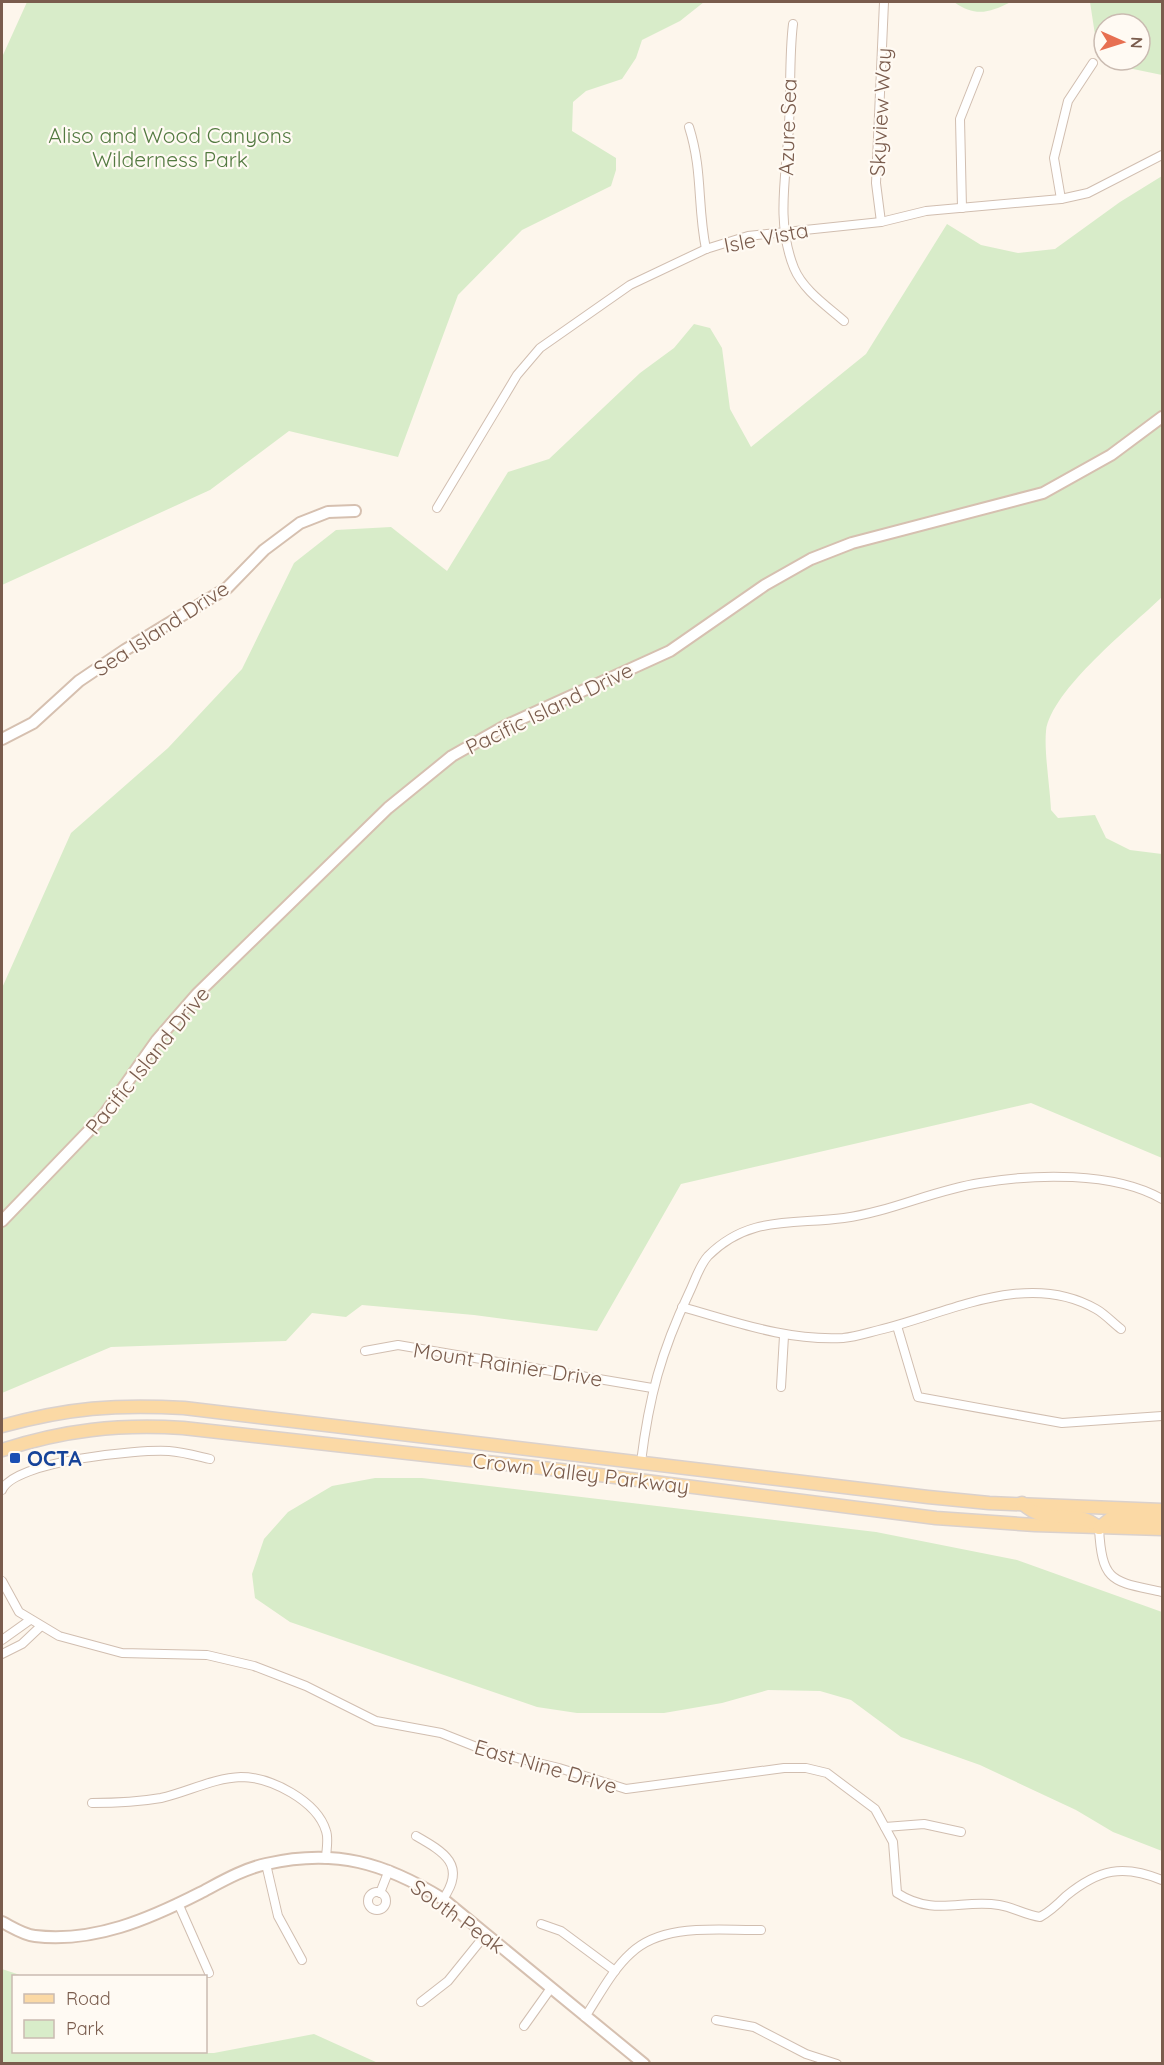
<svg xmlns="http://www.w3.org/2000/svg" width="1164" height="2065" viewBox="0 0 1164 2065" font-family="Quicksand,sans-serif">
  <rect width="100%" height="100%" fill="#fdf6ec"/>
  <g fill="#d8ecc9">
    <polygon points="27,2 704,2 680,21 642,40 636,58 622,79 586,91 573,102 572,131 616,158 616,170 611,186 522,230 458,295 398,457 289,431 210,490 2,585 2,70 3,55"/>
    <path d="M954,2H1011C989,13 975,17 954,2Z"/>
    <polygon points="1090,2 1162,2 1162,75 1109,64 1108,60 1140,60 1140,24 1104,24 1104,54 1097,48"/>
    <path d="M1162,176V597C1132,626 1051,690 1046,731C1044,752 1050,787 1051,810L1058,818L1095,815L1106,838L1130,850L1162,854V1158L1031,1103L681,1184L597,1331L474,1315L362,1305L346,1317L312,1313L286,1341L111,1347L2,1393V988L71,833L168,748L242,669L294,563L336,530L391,527L447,571L508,472L549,459L640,373L674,348L694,324L710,328L722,348L730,409L751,447L866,354L947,224L981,245L1018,253L1055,249L1120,202Z"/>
    <polygon points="375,1478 422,1478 876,1532 1017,1560 1162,1612 1162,1851 1113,1832 1076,1810 980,1765 901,1737 851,1700 820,1691 768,1690 722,1703 664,1713 577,1713 537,1707 290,1622 255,1598 252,1574 264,1539 288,1512 332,1486"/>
    <polygon points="2,1969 23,1976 14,1976 14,2052 214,2053 314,2034 378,2063 2,2063"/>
  </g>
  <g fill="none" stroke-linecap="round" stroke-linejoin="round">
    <g stroke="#d1beb0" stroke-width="10">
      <g id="street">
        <path d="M793,24C789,57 791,90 789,124C787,173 775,221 794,268C803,290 827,306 844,321"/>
        <path d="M689,127C703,171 697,205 706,249"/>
        <polyline points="1061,199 1054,158 1068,101 1093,63"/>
        <polyline points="962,208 960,119 979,71"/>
        <polyline points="881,222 876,183 884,2"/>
        <polyline points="437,508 517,375 540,348 630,285 706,249 748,236 881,222 926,211 1061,199 1088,193 1162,155"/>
        <path d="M682,1307C736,1322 787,1341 843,1338C855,1337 867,1333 879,1330C947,1314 1027,1269 1096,1309C1105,1314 1113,1323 1121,1329"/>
        <polyline points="897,1326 918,1397 1062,1423 1162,1416"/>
        <polyline points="365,1351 398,1345 652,1388"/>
        <polyline points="781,1387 784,1336"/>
        <path d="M641,1462C649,1397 661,1352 689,1293C695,1281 699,1266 708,1256C749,1215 792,1225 844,1218C890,1212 934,1190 980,1183C1034,1174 1113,1171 1162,1199"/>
        <path d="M2,1490C14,1461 139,1449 169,1451C183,1452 197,1456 210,1459"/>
        <path d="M1099,1528C1102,1584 1113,1581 1162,1592"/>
        <path d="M2,1581L19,1612L59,1636L122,1653L207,1655L254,1666L306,1686L376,1721L441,1733L484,1750L559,1768L626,1789L784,1768H806L827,1773L875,1809L893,1842L897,1893C934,1917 962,1899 999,1905C1013,1907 1025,1915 1040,1917C1051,1911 1058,1904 1066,1896C1099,1869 1123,1864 1162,1880"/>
        <polyline points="2,1640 30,1620"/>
        <polyline points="2,1654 22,1644 40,1627"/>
        <path d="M92,1803C115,1803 138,1802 161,1798C188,1792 213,1778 241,1777C271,1777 317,1801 326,1831C329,1839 326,1851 326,1859"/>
        <polyline points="885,1827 924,1824 961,1832"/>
        <path d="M416,1836C444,1852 467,1865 443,1899"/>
        <polyline points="266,1864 278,1916 302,1960"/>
        <circle cx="377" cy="1901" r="9"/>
        <polyline points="380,1893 389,1870"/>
        <polyline points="178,1903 209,1973"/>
        <polyline points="541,1924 561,1931 615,1971"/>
        <polyline points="421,2002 448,1981 486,1934"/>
        <path d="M585,2017C599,1996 612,1970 631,1953C664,1922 720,1931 761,1930"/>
        <polyline points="716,2020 754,2027 806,2054 837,2064"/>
        <polyline points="524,2026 551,1988"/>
      </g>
    </g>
    <g stroke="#d6c0b0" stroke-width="14">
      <g id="secondary">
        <polyline points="2,739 33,723 79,681 125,650 227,588 264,550 300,523 328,512 355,511"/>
        <polyline points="2,1221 104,1115 157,1040 197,994 388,808 452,756 505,726 670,651 765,585 811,559 852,543 1043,493 1111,455 1162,417"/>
        <path d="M2,1922C12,1927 24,1935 35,1936C94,1943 149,1919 200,1893C221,1882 243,1869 266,1864C335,1848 385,1863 443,1899L644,2064"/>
      </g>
    </g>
    <g stroke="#dad1cd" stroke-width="15">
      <g id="primary">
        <path d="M2,1426C68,1408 116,1404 184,1408L928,1497L989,1503L1162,1510"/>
        <path d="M2,1450C64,1430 118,1424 183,1428L560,1470L936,1518L1035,1525L1162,1529"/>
        <path d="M1022,1503C1048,1529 1075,1505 1099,1528"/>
        <polyline points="1099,1528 1110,1519 1162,1519"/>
      </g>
    </g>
    <use href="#street" stroke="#fff" stroke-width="8"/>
    <use href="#secondary" stroke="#fff" stroke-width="10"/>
    <use href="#primary" stroke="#fbd9a5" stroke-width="12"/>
  </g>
  <rect fill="#1a4fb4" stroke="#fffaf3" stroke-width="2" x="9" y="1452" width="12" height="12" rx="3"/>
  <g text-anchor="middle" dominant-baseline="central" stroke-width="4.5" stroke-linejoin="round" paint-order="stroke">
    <g font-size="21" fill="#7a5c4d" stroke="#fffaf3">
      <text transform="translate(880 112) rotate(-87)">Skyview Way</text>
      <text transform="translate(787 127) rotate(-88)">Azure Sea</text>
      <text transform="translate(766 237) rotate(-11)">Isle Vista</text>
      <text transform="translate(161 628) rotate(-33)">Sea Island Drive</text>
      <text transform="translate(549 708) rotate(-26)">Pacific Island Drive</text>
      <text transform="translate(147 1060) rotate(-51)">Pacific Island Drive</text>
      <text transform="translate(508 1364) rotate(9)">Mount Rainier Drive</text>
      <text transform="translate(581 1473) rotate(7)">Crown Valley Parkway</text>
      <text transform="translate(546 1766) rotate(16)">East Nine Drive</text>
      <text transform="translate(458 1916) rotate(36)">South Peak</text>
    </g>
    <g font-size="21" fill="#537a41" stroke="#fffaf3">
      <text x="170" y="135">Aliso and Wood Canyons<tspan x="170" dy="24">Wilderness Park</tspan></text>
    </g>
    <g font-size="21" font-weight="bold" fill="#164399" stroke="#fffaf3" text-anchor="start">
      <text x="27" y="1458">OCTA</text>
    </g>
  </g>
  <rect width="1164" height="2065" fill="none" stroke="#7a5c4d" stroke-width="6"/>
  <rect x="12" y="1975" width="195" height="78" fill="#fffaf3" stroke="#cabbb1" stroke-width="1.5"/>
  <rect x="24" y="1994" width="30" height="9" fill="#fbd9a5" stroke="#cabbb1" stroke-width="1.5"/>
  <text x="66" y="2005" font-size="18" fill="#7a5c4d">Road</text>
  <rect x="24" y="2020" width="30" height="18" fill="#d8ecc9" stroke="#cabbb1" stroke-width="1.5"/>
  <text x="66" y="2035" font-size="18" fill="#7a5c4d">Park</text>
  <g transform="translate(1122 42) rotate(93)"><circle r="28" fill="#fffaf3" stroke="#cabbb1" stroke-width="1.5"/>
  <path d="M0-4.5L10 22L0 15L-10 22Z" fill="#e76f51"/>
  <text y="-9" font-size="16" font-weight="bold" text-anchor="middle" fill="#7a5c4d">N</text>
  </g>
</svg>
